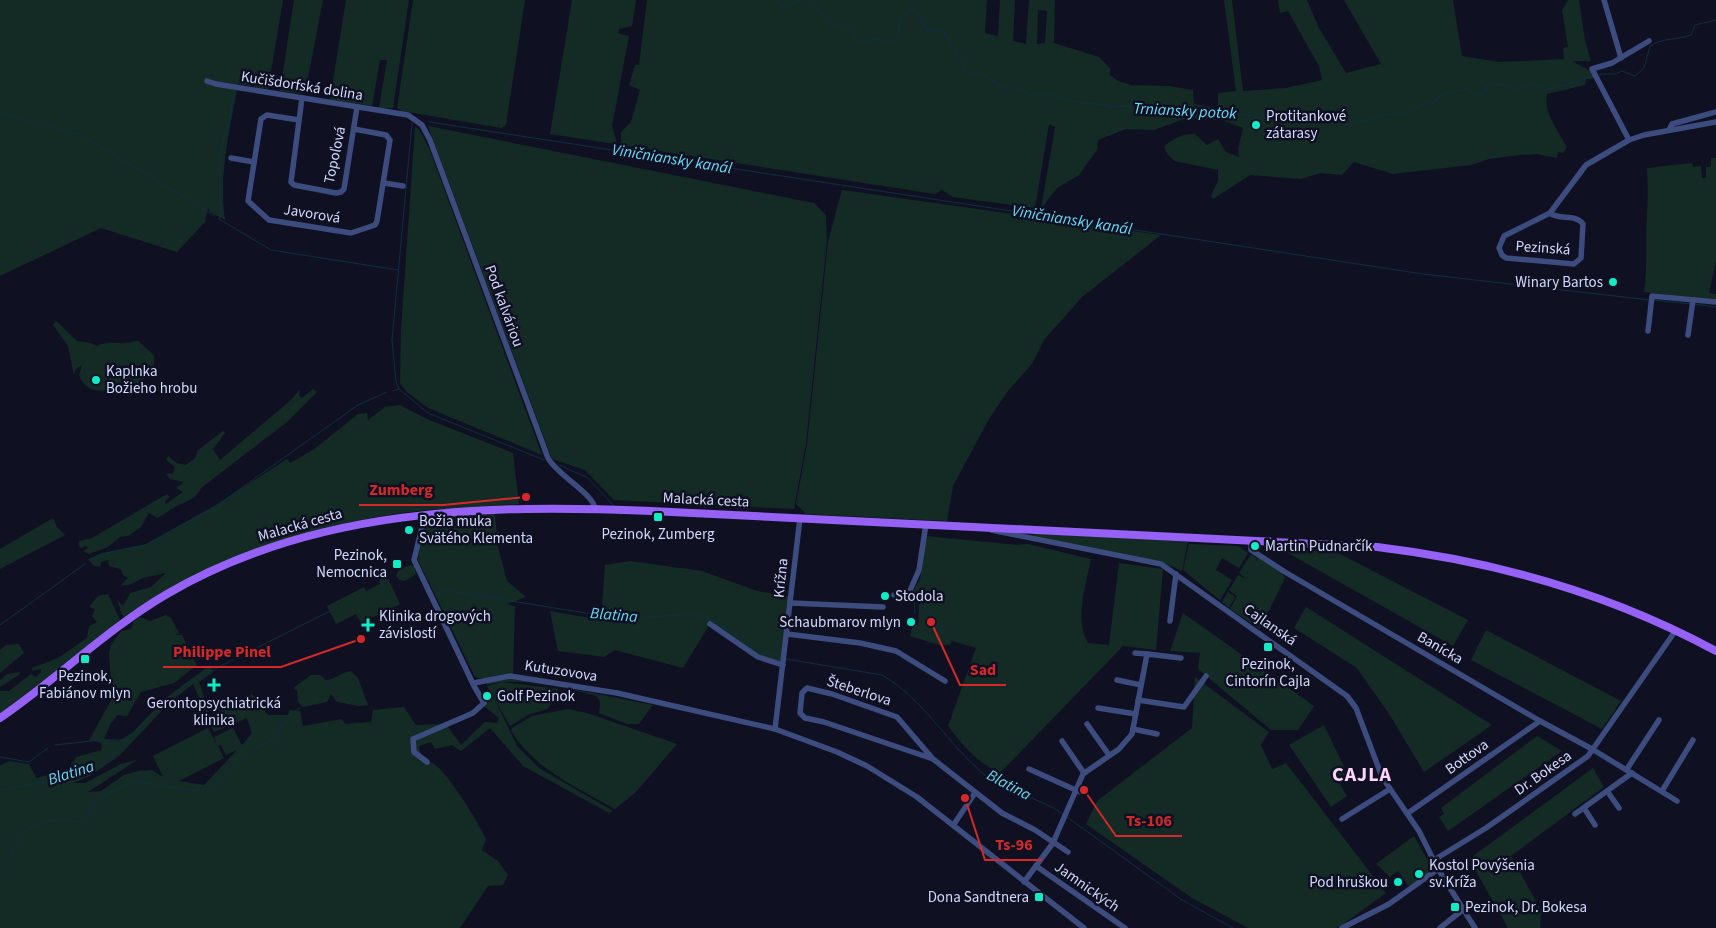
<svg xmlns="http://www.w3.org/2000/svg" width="1716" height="928" viewBox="0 0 1716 928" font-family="'Source Sans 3',sans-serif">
  <rect width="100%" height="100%" fill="#0f1122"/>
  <g fill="#132b24" fill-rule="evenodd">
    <path d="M0,0H283L268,89L238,84C230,129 218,175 225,220L210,212L208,208L205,222L177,252L101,228L0,276Z"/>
    <polygon points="294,0 323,0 305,93 303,94 280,91"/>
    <polygon points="346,0 409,0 393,108 379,108 387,60 380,60 372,106 330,100"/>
    <polygon points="413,0 525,0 506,125 502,128 402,111 397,108"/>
    <polygon points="572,0 636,0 632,26 619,29 618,33 629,36 612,126 617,143 615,144 550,134"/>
    <path d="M647,0H987L985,33L998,36L1000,0H1015L1013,41L1026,44L1029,0H1055L1054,43L1099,57L1110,68V75L1118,81L1131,85L1169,86L1193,90L1194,104L1218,108V93L1236,91L1224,0H1232L1243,91L1286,88L1322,80L1319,66L1288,11L1280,13L1278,0H1307L1319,28L1346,73L1381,64L1344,0H1453L1462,56L1500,62L1564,59L1563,48L1568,47L1562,10L1568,0H1579L1585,41L1591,61H1572L1590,71L1596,78L1586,79L1585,85L1547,94C1543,112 1558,131 1567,147L1563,153L1558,152L1557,158L1536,154L1519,155L1489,159L1471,165L1393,174L1354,162L1342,175L1321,173L1301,179L1250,175L1213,199L1211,196L1218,181V170L1175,161L1168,155L1164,147C1173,138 1182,134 1195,134L1207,145L1218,139L1226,152L1239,157L1238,149L1243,128L1222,120L1187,118L1154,130L1126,129L1098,140L1097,150L1079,175L1057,188L1041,209L1055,127L1049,124L1035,208L953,197L942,190L935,194L621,145V132L631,122L640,90L629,85L635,65H639ZM1038,10L1047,11L1045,43L1037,44Z"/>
    <polygon points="428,126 814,203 826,215 827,241 806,444 794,509 614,500 585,470 552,459"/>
    <polygon points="415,127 418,128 429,148 542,455 428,408 406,391 400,383 401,330"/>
    <path d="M1711,158H1716V261L1709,293L1716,294V300L1644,292C1648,266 1645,241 1647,215C1648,199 1648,184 1647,168L1692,163L1693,167L1701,166L1702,178H1706V167H1711Z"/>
    <polygon points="842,190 1161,235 1082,297 1044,340 1032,364 1008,391 989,419 953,486 947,521 806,514 796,504 807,444 828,241"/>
    <path d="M56,321L77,341L91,343L96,346C109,340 126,346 134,341H138L154,355V367L139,385L132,384L122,374L120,376L122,383C107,394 87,395 79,375L82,365L76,369L74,375L68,346L53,325Z"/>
    <path d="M300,389L299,396L302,398L313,389L317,392L287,422L201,488C197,498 188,501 179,505C173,507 164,515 157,518L149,513L141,527L128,536L120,537L108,547L89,554L83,551L88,548L86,546L81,548L78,545L79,541L92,538L167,494L170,497L165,501L166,504L183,492L176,488L184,482L170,479L167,475L168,473L173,474L175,467L166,460L168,456L177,463L186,465L195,458L198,450L223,431L225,433L213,449L220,460L291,400Z"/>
    <path d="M400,405L427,419L513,453L519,504C477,507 435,508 394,514C294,529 208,564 123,617L117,600L123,606L130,593L151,587L166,573L143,578L129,585H121L128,578L123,575L121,569L109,566L108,560L101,562L100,567L94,566L88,559L102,553L146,544L216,505L287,459L290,463L313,450L358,414L367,413L368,420L385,407Z"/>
    <path d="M495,513L498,547L507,581L526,597L507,604L515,606L513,674C501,674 487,681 475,677L418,560L421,540L430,517Z"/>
    <polygon points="53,518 57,527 65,535 0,569 0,549"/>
    <polygon points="1033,532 1188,542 1182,571 1161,562 1034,537"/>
    <path d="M926,536L1017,545L1028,544L1091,559C1086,585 1074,619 1088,643L1109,645L1119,563L1163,569L1156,650L1123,646L1000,773C978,763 962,745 948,726L976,648L952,641L950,645H939L910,636L913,624L918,625L919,605L923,601L912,593L920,579Z"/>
    <polygon points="1189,544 1238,546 1248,553 1239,568 1222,558 1216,570 1232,580 1220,600 1183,570"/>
    <polygon points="1290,550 1336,552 1468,620 1453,646 1288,553"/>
    <polygon points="1251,554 1257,558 1256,561 1258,558 1280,570 1285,578 1260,629 1230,609 1237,596 1229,590 1238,575 1246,579 1239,573"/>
    <polygon points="630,561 702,571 757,591 793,597 783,665 770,662 710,624 683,668 615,650 604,657 558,651 550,611 601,620 605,565"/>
    <polygon points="409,565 414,566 416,574 405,581 400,580 396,576 398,571"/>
    <polygon points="387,576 400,604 361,623 356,614 336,624 327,606 364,587 366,591 380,584 379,580"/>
    <polygon points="1228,592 1235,597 1229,608 1222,602"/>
    <polygon points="108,594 120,620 0,714 0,691 9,691 31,674 36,677 41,672 41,669 32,671 32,668 58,658 87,638 89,626 97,622 92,616 95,609 89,607 98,596"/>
    <polygon points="1306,607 1492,725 1424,772 1391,717 1357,668 1294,628"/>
    <polygon points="1183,613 1314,706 1298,730 1271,730 1198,669 1200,653 1170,651"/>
    <path d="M166,615L171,618L179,633L175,635H182L197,665L174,683L141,692L127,716L118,715L111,723L104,739L119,741L133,732L166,698L210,665L213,672L199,682L208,709L207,715L193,684L170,702L120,755L90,776L73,783H85L121,764L137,760L88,792L101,791L124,775L139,771L152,770L163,777L153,756L208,728L217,745L214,737L233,728L242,745L252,733L247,718L214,732L210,725L213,715L252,694L268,715H288L290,710L300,711L303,726L342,719L345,724L371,722L373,710L404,707L416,725L446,724L461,745L485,722L497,723L499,718L484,706L486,702L494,698L517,746L539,768L613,811L609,813L523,766L490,728L461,751L452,745L435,749L431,742L419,746C421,765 432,759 441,770C459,791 474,816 486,839L482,850L498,861L508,875L503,885L488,886L460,928H0V765L10,761L29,764L36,778L68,770L76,757L102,750L101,743L89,740L112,699L109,653L111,645L121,631L131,629L134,621L140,617L150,621ZM221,745L226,755L237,750L204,785L179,781L224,758L218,746Z"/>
    <polygon points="1486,630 1621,701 1602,729 1471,660"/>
    <polygon points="19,644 24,653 0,673 0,650 6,645"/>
    <path d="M351,671L358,678L368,705L359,706L337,702L331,694L327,702L303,707L298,702L297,691L293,688L311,675H320L326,680C335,680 341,672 351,671Z"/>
    <polygon points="20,672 19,675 0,687 0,680 7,674"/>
    <polygon points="1195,677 1269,732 1261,745 1272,769 1286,763 1386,893 1342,925 1336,928 1248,928 1192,898 1086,824 1097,801 1192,728"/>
    <path d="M499,678L531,681L653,705L639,724H627L599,713L600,702L597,696C566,688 517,676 487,685L486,682Z"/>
    <polygon points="501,682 559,689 548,709 530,714 510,726 487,686"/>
    <path d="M568,709L587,713L677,744L636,792L615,809C576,787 536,770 511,731L512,728L532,716Z"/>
    <polygon points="1324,725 1348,775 1338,781 1347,796 1331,807 1289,745"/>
    <polygon points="1537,736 1562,751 1448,831 1439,817 1444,814 1441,808"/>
    <polygon points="1593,768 1604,787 1511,856 1541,910 1540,928 1508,928 1469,859"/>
    <polygon points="1414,836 1433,870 1409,886 1398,871 1390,877 1376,864"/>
  </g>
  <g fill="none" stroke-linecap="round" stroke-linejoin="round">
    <g stroke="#0f2e41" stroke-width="1">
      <polyline points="778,0 781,6 784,7 800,0"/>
      <polyline points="806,0 835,24 851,29 858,40 864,42 878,38 881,42 895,41 899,34 898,19 913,9 928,31 943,31 946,34 968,74 983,74 1004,88 1019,88 1031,95 1045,94 1084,103 1108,105 1112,107 1131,106 1203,110 1220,114 1228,112 1303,123 1363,121 1394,113 1405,113 1409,110 1434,102 1441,95 1468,89 1475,96 1486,92 1487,86 1493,83 1514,89 1534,84 1547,90 1593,77"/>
      <path d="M1599,74H1615L1622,71L1635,76L1644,68L1650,46C1661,38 1678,40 1691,35L1695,25L1716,20"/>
      <polyline points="235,93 220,156 221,214 219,219 271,250 398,270"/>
      <polyline points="0,113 82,135 215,216"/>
      <polyline points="429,122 1423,274 1650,300"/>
      <polyline points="412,123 392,340 396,382 399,389 428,413 544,460"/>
      <polyline points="1654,300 1690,304"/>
      <polyline points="1694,304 1716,307"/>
      <polyline points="393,391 399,389"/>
      <polyline points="559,465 588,478 614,506"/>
      <polyline points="621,514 621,515"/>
      <polyline points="90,560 102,554 146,545 216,506 358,405 387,392"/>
      <polyline points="437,589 623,619 693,614 714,620 754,648 781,658"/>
      <polyline points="914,600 915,613"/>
      <polyline points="922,605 939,620 945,635"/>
      <polyline points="0,625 85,564"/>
      <path d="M786,659L882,675C924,699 948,745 985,775C1004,791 1041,798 1063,814"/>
      <polyline points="55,745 100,740 127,740"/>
      <polyline points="0,757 29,762 48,748"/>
      <polyline points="0,790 63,779 94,768 112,757 163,702 187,683 334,609"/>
      <polyline points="1067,817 1182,900 1233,928"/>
      <path d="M0,868C14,859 14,840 26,831C34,823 55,819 66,820C71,820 75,823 80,821C87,818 88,812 92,806C101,795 118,788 131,784C157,778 185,797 210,787L256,749L275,737L288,716L300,708"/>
    </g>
    <g stroke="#3d4c7e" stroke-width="5.5">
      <polyline points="1604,0 1621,58"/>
      <path d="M207,81L216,84L408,115L422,125L430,140L548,458C557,475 594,494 595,509"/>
      <polyline points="302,98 291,182 294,185 336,193 341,192 344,189 357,107"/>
      <polyline points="299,120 267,115 261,119 248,201 269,220 351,233 375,225 377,221 390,140 386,135 354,129"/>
      <polyline points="1669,130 1672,124 1716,112"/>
      <polyline points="1629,140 1592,69 1612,63 1649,41"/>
      <polyline points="231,158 254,162"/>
      <polyline points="384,183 403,186"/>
      <path d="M1550,213C1560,221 1575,213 1583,224L1581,258L1574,264L1506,258L1502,255L1499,248L1504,236L1550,213L1586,165L1629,140L1644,135L1716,122"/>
      <polyline points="1648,331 1652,296 1716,302"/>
      <polyline points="1688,335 1693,300"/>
      <polyline points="425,515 414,560 474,686 484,703 473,713 413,739 414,752 427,762"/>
      <polyline points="991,530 1161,564 1347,696 1356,708 1382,777 1419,831 1438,869 1475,928"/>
      <polyline points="1251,540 1251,550 1285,572 1540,721 1592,749 1677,801"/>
      <polyline points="894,595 908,595 919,570 926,524"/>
      <polyline points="791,603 883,607"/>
      <polyline points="1170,621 1176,574"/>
      <polyline points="710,624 758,657 783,665"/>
      <polyline points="787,634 860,643 896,651 945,681"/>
      <polyline points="1135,653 1147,654"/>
      <polyline points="1117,680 1141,685"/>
      <polyline points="474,683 510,676 617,693 775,729 837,752 867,766 917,797 1084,928"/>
      <polyline points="1138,700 1184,707 1206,676"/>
      <polyline points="1098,708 1136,714"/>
      <polyline points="1087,724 1109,755"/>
      <polyline points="775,729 800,518"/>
      <polyline points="1133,729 1157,734"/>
      <polyline points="1062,741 1084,773"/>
      <polyline points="933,759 897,717 832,694 807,688 802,693 800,713 805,718 824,722 933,759 1002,813 1035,830 1068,852"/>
      <polyline points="1029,769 1080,792"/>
      <polyline points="1627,769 1659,720"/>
      <polyline points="1607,791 1619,808"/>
      <polyline points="1662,791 1693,740"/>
      <polyline points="1584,808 1595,825"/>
      <polyline points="1408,813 1540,721"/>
      <polyline points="1575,814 1632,773"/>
      <polyline points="1342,819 1390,789"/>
      <polyline points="954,824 975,793"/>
      <polyline points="1434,860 1486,828 1588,756 1676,630"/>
      <polyline points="1036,866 1125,928"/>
      <polyline points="1024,882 1053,843 1083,774 1119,749 1132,734 1147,654 1181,658"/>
      <polyline points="1342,928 1389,904 1438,869"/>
      <polyline points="1440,928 1460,912"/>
    </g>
    <path stroke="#9661f5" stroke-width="8" d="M0,718C57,679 107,629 167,594C314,508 486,504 651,511L1377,547C1494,561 1611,594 1716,651"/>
  </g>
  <g fill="#0fecc6" stroke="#0f1122" stroke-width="2">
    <circle cx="1256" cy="125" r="5"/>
    <circle cx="1613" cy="282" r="5"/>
    <circle cx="96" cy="380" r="5"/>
    <rect x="653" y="512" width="10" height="10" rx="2.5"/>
    <circle cx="409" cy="530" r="5"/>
    <circle cx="1255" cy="546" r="5"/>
    <rect x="392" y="559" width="10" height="10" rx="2.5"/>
    <circle cx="885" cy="596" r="5"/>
    <circle cx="911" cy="622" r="5"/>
    <path d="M365.5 617.5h5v5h5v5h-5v5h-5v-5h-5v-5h5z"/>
    <rect x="1263" y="642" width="10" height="10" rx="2.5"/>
    <rect x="80" y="654" width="10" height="10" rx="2.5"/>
    <path d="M211.5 677.5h5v5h5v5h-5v5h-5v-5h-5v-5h5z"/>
    <circle cx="487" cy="696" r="5"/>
    <circle cx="1419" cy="874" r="5"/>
    <circle cx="1398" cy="882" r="5"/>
    <rect x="1034" y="892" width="10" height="10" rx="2.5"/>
    <rect x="1450" y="902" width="10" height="10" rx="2.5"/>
  </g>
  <g text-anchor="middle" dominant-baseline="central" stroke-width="5" stroke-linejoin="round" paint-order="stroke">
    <g font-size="15" fill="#d3d9fc" stroke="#0f1122">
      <text transform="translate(302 86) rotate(9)">Kučišdorfská dolina</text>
      <text transform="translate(335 155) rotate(-78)">Topoľová</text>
      <text transform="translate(312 214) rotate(9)">Javorová</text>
      <text transform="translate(1543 248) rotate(4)">Pezinská</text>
      <text transform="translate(504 306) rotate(70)">Pod kalváriou</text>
      <text transform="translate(706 500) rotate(3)">Malacká cesta</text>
      <text transform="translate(300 525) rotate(-16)">Malacká cesta</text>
      <text transform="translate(781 578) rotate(-84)">Krížna</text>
      <text transform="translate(1270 625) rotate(35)">Cajlanská</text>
      <text transform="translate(1440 648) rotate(30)">Banícka</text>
      <text transform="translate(561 671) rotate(9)">Kutuzovova</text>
      <text transform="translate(859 691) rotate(18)">Šteberlova</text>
      <text transform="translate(1467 757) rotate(-35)">Bottova</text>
      <text transform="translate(1543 773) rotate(-35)">Dr. Bokesa</text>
      <text transform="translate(1087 887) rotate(35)">Jamnických</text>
    </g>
    <g font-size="15" fill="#d3d9fc" stroke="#0f1122" text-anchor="start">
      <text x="1266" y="116">Protitankové<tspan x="1266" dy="17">zátarasy</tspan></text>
      <text x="1603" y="282" text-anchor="end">Winary Bartos</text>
      <text x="106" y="371">Kaplnka<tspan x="106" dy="17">Božieho hrobu</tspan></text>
      <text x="419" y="521">Božia muka<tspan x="419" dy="17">Svätého Klementa</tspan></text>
      <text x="658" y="534" text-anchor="middle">Pezinok, Zumberg</text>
      <text x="1265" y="546">Martin Pudnarčík</text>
      <text x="387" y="555" text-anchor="end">Pezinok,<tspan x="387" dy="17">Nemocnica</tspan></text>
      <text x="895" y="596">Stodola</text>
      <text x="379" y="616">Klinika drogových<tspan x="379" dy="17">závislostí</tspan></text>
      <text x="901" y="622" text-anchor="end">Schaubmarov mlyn</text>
      <text x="1268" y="664" text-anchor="middle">Pezinok,<tspan x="1268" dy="17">Cintorín Cajla</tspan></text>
      <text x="85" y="676" text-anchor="middle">Pezinok,<tspan x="85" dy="17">Fabiánov mlyn</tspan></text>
      <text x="497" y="696">Golf Pezinok</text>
      <text x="214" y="703" text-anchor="middle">Gerontopsychiatrická<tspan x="214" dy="17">klinika</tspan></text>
      <text x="1429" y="865">Kostol Povýšenia<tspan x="1429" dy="17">sv.Kríža</tspan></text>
      <text x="1388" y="882" text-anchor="end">Pod hruškou</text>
      <text x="1029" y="897" text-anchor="end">Dona Sandtnera</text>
      <text x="1465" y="907">Pezinok, Dr. Bokesa</text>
    </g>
    <g font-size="16" font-style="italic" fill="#67daf5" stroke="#0f1122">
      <text transform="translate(1185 111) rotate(3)">Trniansky potok</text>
      <text transform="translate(672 159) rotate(9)">Viničniansky kanál</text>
      <text transform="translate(1072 220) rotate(9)">Viničniansky kanál</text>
      <text transform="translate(614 615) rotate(5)">Blatina</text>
      <text transform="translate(71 773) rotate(-18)">Blatina</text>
      <text transform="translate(1009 785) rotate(28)">Blatina</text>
    </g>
    <g font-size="20" font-weight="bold" letter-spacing="1" fill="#fcd5f9" stroke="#0f1122">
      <text x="1362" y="775">CAJLA</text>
    </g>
  </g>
  <path fill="none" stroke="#d62828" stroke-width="2" d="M526 497L443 505H359M361 639L281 667H163M931 622L960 685H1006M1084 790L1116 836H1182M965 798L985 860H1042"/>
  <g fill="#d62828" stroke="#0f1122" stroke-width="2">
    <circle cx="526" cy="497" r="5"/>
    <circle cx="361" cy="639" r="5"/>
    <circle cx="931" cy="622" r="5"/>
    <circle cx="1084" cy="790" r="5"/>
    <circle cx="965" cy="798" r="5"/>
  </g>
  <g font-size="16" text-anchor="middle" font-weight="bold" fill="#d62828" stroke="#0f1122" stroke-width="5" stroke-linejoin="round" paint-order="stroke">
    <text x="401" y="495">Zumberg</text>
    <text x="222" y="657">Philippe Pinel</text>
    <text x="983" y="675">Sad</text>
    <text x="1149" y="826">Ts-106</text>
    <text x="1014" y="850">Ts-96</text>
  </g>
</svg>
